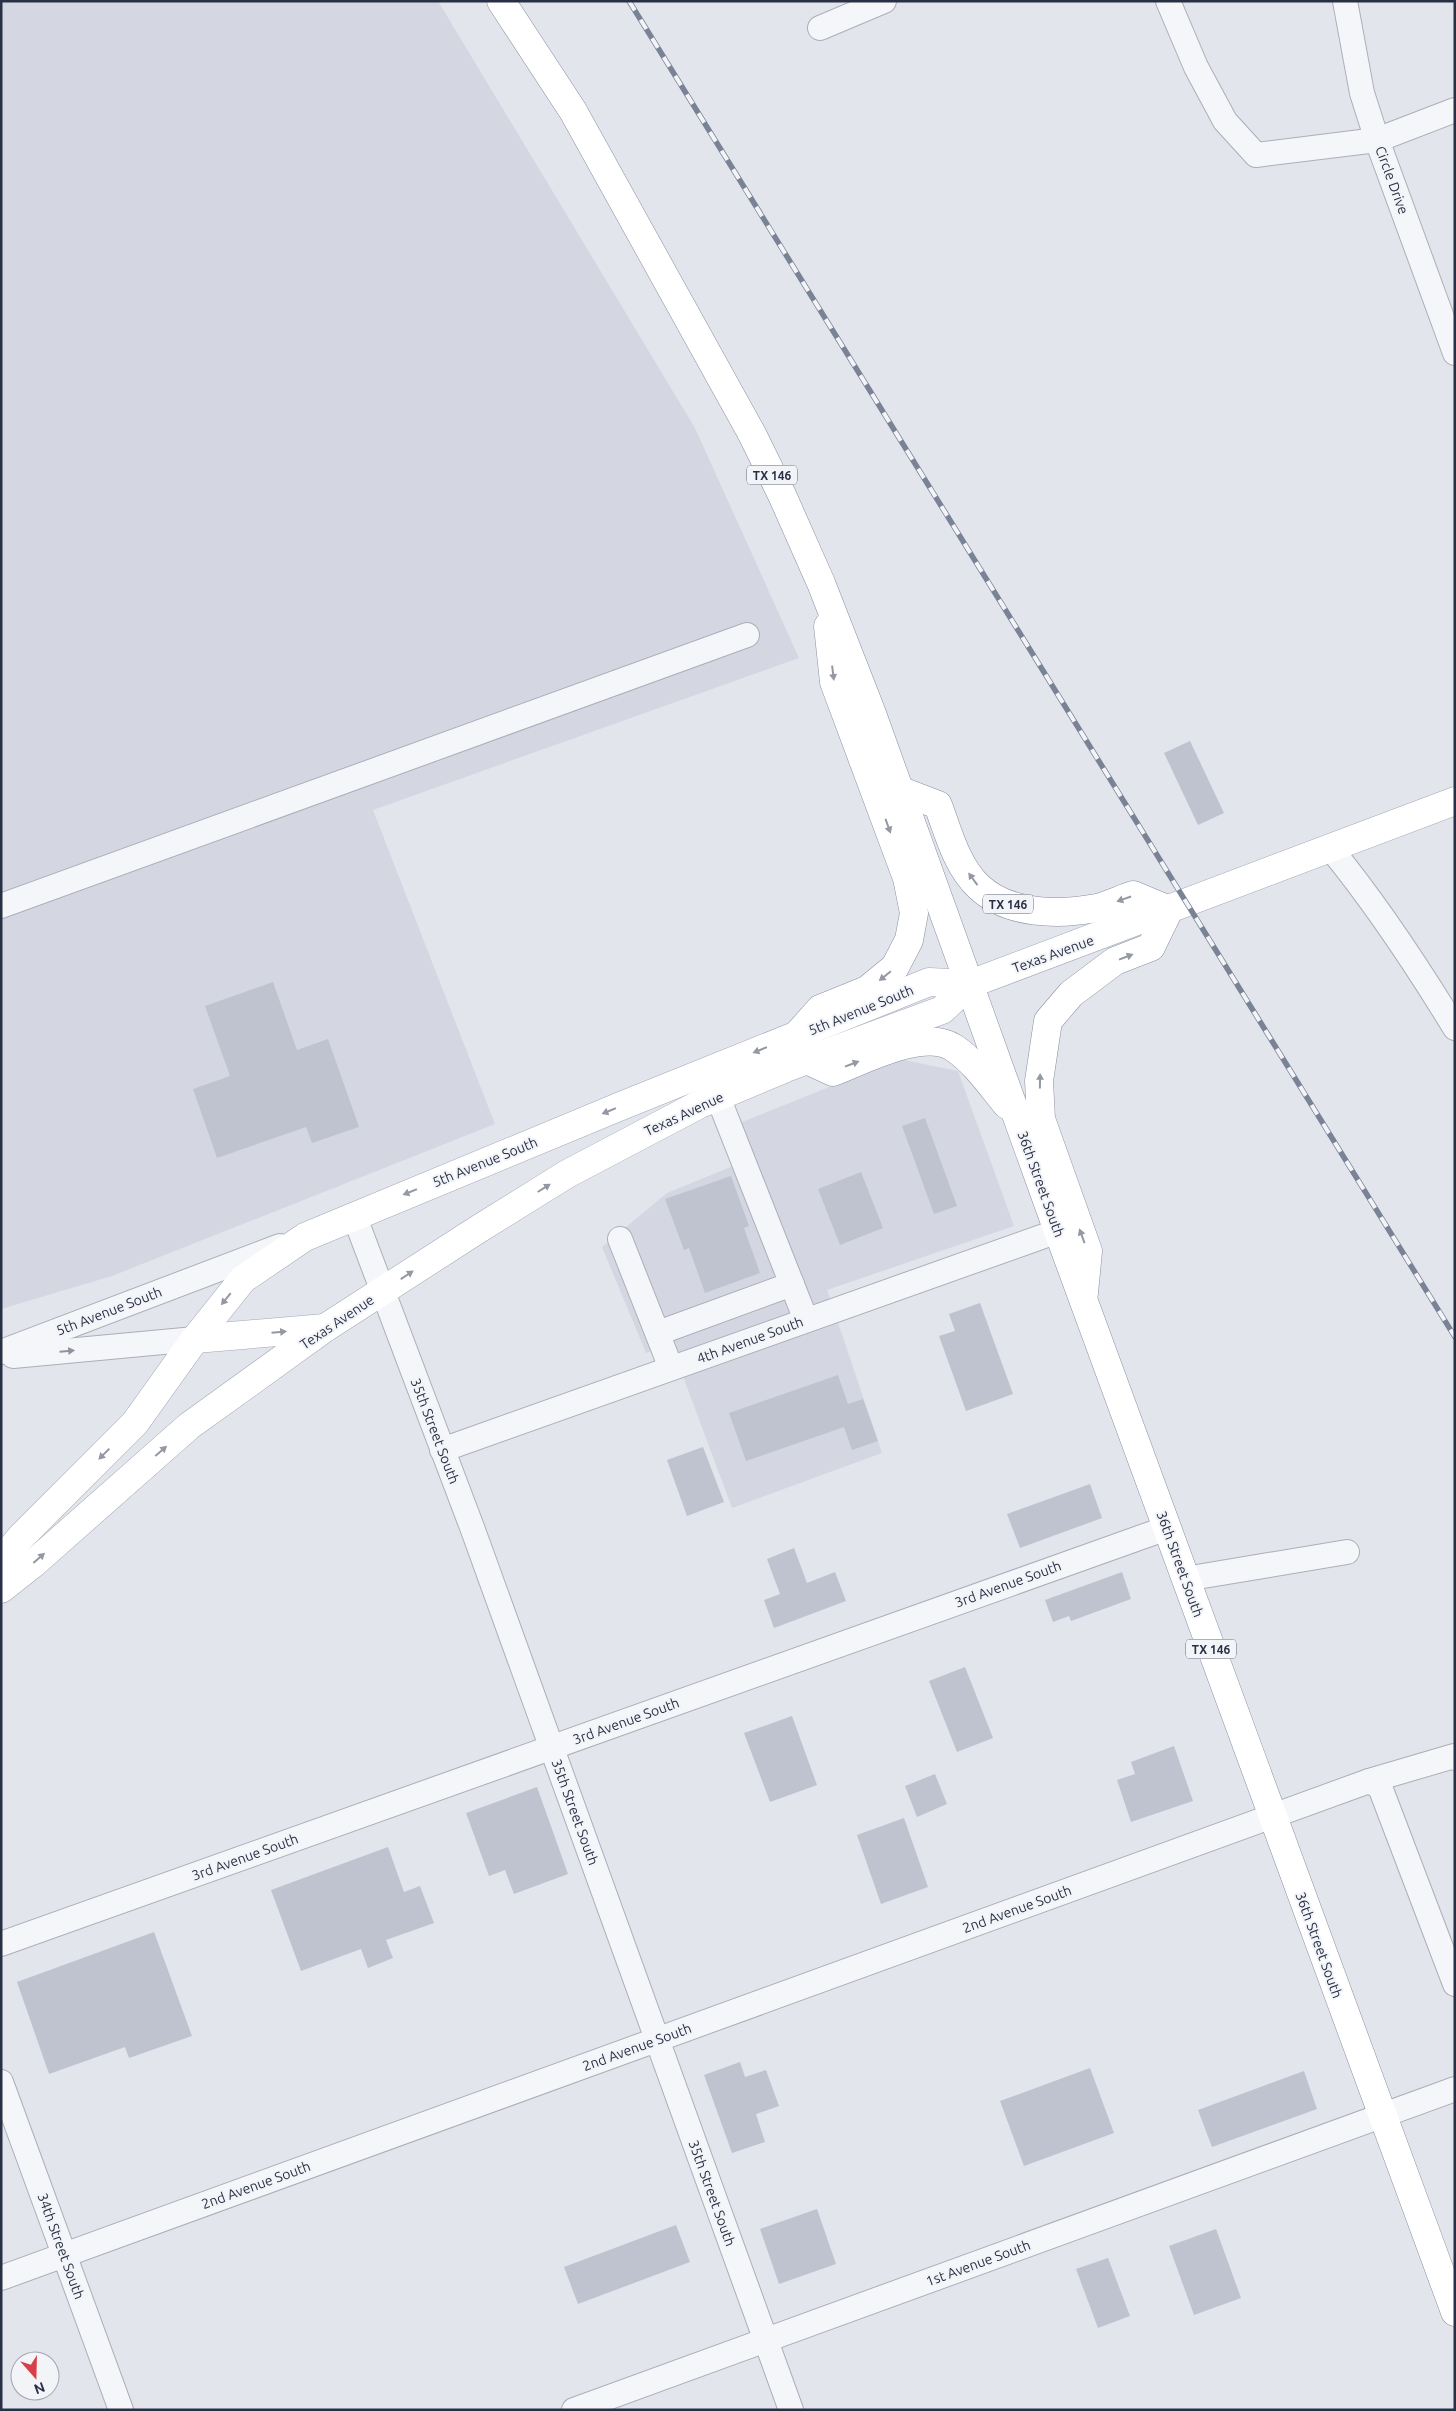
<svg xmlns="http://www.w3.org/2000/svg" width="1456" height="2411" viewBox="0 0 1456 2411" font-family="Ubuntu,sans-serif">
  <rect width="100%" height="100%" fill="#e2e5eb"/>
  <g fill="#d4d7e1">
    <polygon points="1,1 438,1 695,428 799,658 373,810 495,1124 112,1276 1,1309"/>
    <polygon points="899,1059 958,1071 1014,1226 827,1290 882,1453 732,1508 671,1344 646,1353 602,1247 667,1193 738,1164 722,1130"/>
  </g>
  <g fill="#bfc3cf">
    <polygon points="1190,741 1224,813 1198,825 1164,753"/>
    <polygon points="273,982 297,1050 328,1039 359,1127 312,1143 306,1127 217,1158 193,1089 230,1076 205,1006"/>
    <polygon points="925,1118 957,1206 934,1214 902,1126"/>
    <polygon points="861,1172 883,1228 840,1245 818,1189"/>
    <polygon points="731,1176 749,1226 744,1228 760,1273 705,1293 689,1248 684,1250 665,1199"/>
    <polygon points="980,1303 1013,1394 966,1411 939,1336 955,1331 949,1314"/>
    <polygon points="838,1375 848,1404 863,1399 878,1441 852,1450 844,1427 746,1461 729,1413"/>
    <polygon points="703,1447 724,1502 687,1516 667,1460"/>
    <polygon points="1090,1484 1102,1518 1020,1548 1007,1514"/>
    <polygon points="794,1548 807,1583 835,1572 846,1601 774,1628 764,1600 780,1594 767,1559"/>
    <polygon points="1122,1572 1131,1599 1071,1621 1069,1616 1053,1622 1045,1600"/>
    <polygon points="965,1667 993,1738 957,1752 929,1681"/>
    <polygon points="792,1716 817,1785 770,1802 744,1733"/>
    <polygon points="1174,1746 1193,1801 1131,1822 1117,1780 1135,1774 1131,1762"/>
    <polygon points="935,1774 947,1804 917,1817 905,1786"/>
    <polygon points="537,1787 568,1874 514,1894 505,1870 489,1876 466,1813"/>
    <polygon points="904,1818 928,1887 881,1904 857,1835"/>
    <polygon points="388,1847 404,1892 420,1886 434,1923 386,1940 393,1958 368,1968 361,1949 301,1971 271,1890"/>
    <polygon points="154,1932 192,2036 129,2058 125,2047 49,2074 17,1982"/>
    <polygon points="740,2062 745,2077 766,2070 779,2106 756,2114 765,2142 732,2153 704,2075"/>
    <polygon points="1090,2068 1114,2133 1024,2166 1000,2101"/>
    <polygon points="1304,2071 1317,2109 1212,2147 1198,2110"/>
    <polygon points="817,2209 836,2264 779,2284 760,2229"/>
    <polygon points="676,2225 690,2262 578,2304 564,2267"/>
    <polygon points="1216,2229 1241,2298 1194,2315 1169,2246"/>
    <polygon points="1108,2258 1130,2316 1098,2328 1076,2269"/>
  </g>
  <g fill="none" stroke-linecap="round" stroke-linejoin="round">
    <g stroke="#aaafb9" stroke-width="26">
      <g id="minor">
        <polyline points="1168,1 1196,67 1225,121 1256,155 1377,140 1455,110"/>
        <polyline points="1345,1 1362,93 1377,140 1455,353"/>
        <polyline points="820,28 884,1"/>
        <path d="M1331,849C1377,905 1417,966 1455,1028"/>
        <polyline points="1,906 747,635"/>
        <polyline points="718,1097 806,1320"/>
        <polyline points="354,1215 473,1530 791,2410"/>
        <polyline points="620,1239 671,1368"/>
        <polyline points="658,1333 792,1284"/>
        <polyline points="1,1352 280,1246"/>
        <polyline points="13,1356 195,1339"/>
        <polyline points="442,1450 1058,1231"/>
        <polyline points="1185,1579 1347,1552"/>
        <polyline points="1369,1781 1454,1756 1455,1758"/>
        <polyline points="1,1944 1167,1528"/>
        <polyline points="1,2082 121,2410"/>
        <polyline points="1,2278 1369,1781 1380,1787 1455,1984"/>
        <polyline points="574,2410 1455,2089"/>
      </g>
    </g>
    <g stroke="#a0a7b8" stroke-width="29">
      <g id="major">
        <polyline points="195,1339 325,1328"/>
        <polyline points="1,1561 21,1537 135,1423 195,1339 243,1279 305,1237 621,1106 929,982 970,984"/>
        <polyline points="1,1589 34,1563 189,1426 325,1328 477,1230 567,1174 700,1104 786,1068 942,1010 970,984 1455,801"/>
      </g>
    </g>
    <g stroke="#8890a3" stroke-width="29">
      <g id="highway">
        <polyline points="501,1 573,111 752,434 782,495 821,583 871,711 1058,1231 1455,2312"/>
        <path d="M899,790L938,805C948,832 957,867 979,887C1009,915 1059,915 1097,908C1109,905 1121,899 1133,895L1169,910L1151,947L1115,961L1071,994L1048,1021L1039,1081L1041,1119L1088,1251L1084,1293"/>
        <polyline points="797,1035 820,1009 867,990 895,967 909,940 914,913 907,878 834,682 828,626"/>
        <path d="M807,1060L833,1072C864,1060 924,1028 954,1048C975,1062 991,1086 1007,1105"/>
      </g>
    </g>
    <use href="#minor" stroke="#f5f6f9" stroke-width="24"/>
    <use href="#major" stroke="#fff" stroke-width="28"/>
    <use href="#highway" stroke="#fff" stroke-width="28"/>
    <g stroke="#7a8296" stroke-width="5.5">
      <polyline id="rail" points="629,1 1455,1337"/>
    </g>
    <use href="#rail" stroke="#f2f4f8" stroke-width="4" stroke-dasharray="11" stroke-linecap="butt"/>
  </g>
  <defs><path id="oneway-solid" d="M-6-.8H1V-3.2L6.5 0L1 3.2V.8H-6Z" transform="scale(1.25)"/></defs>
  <g fill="#9498a2">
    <use href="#oneway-solid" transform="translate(833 673) rotate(83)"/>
    <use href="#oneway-solid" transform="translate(888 826) rotate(70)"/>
    <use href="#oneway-solid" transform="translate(973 879) rotate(-126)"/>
    <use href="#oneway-solid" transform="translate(1124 899) rotate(161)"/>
    <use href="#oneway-solid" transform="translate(1126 957) rotate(-21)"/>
    <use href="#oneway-solid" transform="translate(885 976) rotate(141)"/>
    <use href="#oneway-solid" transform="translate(760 1050) rotate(158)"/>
    <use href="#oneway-solid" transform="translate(852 1064) rotate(-21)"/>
    <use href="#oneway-solid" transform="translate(1040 1081) rotate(-89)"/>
    <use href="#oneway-solid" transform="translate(609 1111) rotate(158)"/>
    <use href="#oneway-solid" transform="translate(544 1188) rotate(-32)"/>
    <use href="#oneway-solid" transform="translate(410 1192) rotate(158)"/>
    <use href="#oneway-solid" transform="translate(1082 1236) rotate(-110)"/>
    <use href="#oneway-solid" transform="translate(407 1275) rotate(-33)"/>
    <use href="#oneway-solid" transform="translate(226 1299) rotate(129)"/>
    <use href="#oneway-solid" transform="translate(279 1332) rotate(-5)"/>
    <use href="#oneway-solid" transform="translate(161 1451) rotate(-41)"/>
    <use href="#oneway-solid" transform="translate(104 1454) rotate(135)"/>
    <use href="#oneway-solid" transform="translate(39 1558) rotate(-41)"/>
  </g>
  <use fill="#8f939f" href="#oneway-solid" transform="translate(67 1351) rotate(-5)"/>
  <g text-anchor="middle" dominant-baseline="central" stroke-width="4" stroke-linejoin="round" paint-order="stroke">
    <g fill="#f2f4f8" stroke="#656b7b" stroke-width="1">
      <rect x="747" y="465.5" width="50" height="19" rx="4"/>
      <rect x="983" y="894.5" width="50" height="19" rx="4"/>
      <rect x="1186" y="1639.5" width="50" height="19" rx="4"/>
    </g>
    <g font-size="12" font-weight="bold" fill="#293045">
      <text x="772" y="475">TX 146</text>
      <text x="1008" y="904">TX 146</text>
      <text x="1211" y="1649">TX 146</text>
    </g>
    <g font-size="14" fill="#293045" stroke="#f2f4f8">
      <text transform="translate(1392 180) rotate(70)">Circle Drive</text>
      <text transform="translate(1053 954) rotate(-20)">Texas Avenue</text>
      <text transform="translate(861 1010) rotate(-22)">5th Avenue South</text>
      <text transform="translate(684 1114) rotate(-25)">Texas Avenue</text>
      <text transform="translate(485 1162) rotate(-22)">5th Avenue South</text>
      <text transform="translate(1041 1184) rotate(70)">36th Street South</text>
      <text transform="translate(109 1311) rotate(-21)">5th Avenue South</text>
      <text transform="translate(337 1322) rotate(-34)">Texas Avenue</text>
      <text transform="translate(750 1340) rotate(-20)">4th Avenue South</text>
      <text transform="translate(435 1431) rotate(69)">35th Street South</text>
      <text transform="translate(1180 1564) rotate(70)">36th Street South</text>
      <text transform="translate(1008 1584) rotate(-20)">3rd Avenue South</text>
      <text transform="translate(626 1721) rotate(-20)">3rd Avenue South</text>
      <text transform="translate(575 1812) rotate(70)">35th Street South</text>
      <text transform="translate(245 1857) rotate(-20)">3rd Avenue South</text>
      <text transform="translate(1017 1909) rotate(-20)">2nd Avenue South</text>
      <text transform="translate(1319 1945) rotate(70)">36th Street South</text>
      <text transform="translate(637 2047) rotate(-20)">2nd Avenue South</text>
      <text transform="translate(256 2185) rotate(-20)">2nd Avenue South</text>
      <text transform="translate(712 2193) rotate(70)">35th Street South</text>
      <text transform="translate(61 2246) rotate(70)">34th Street South</text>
      <text transform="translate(978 2263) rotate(-20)">1st Avenue South</text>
    </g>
  </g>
  <rect width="1456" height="2411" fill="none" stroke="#293045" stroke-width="5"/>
  <g transform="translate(35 2376) rotate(160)"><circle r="24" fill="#f2f4f8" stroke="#a2a6b0"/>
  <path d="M0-4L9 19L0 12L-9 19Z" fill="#d93f46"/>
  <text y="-8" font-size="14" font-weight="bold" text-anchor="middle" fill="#293045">N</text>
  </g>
</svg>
